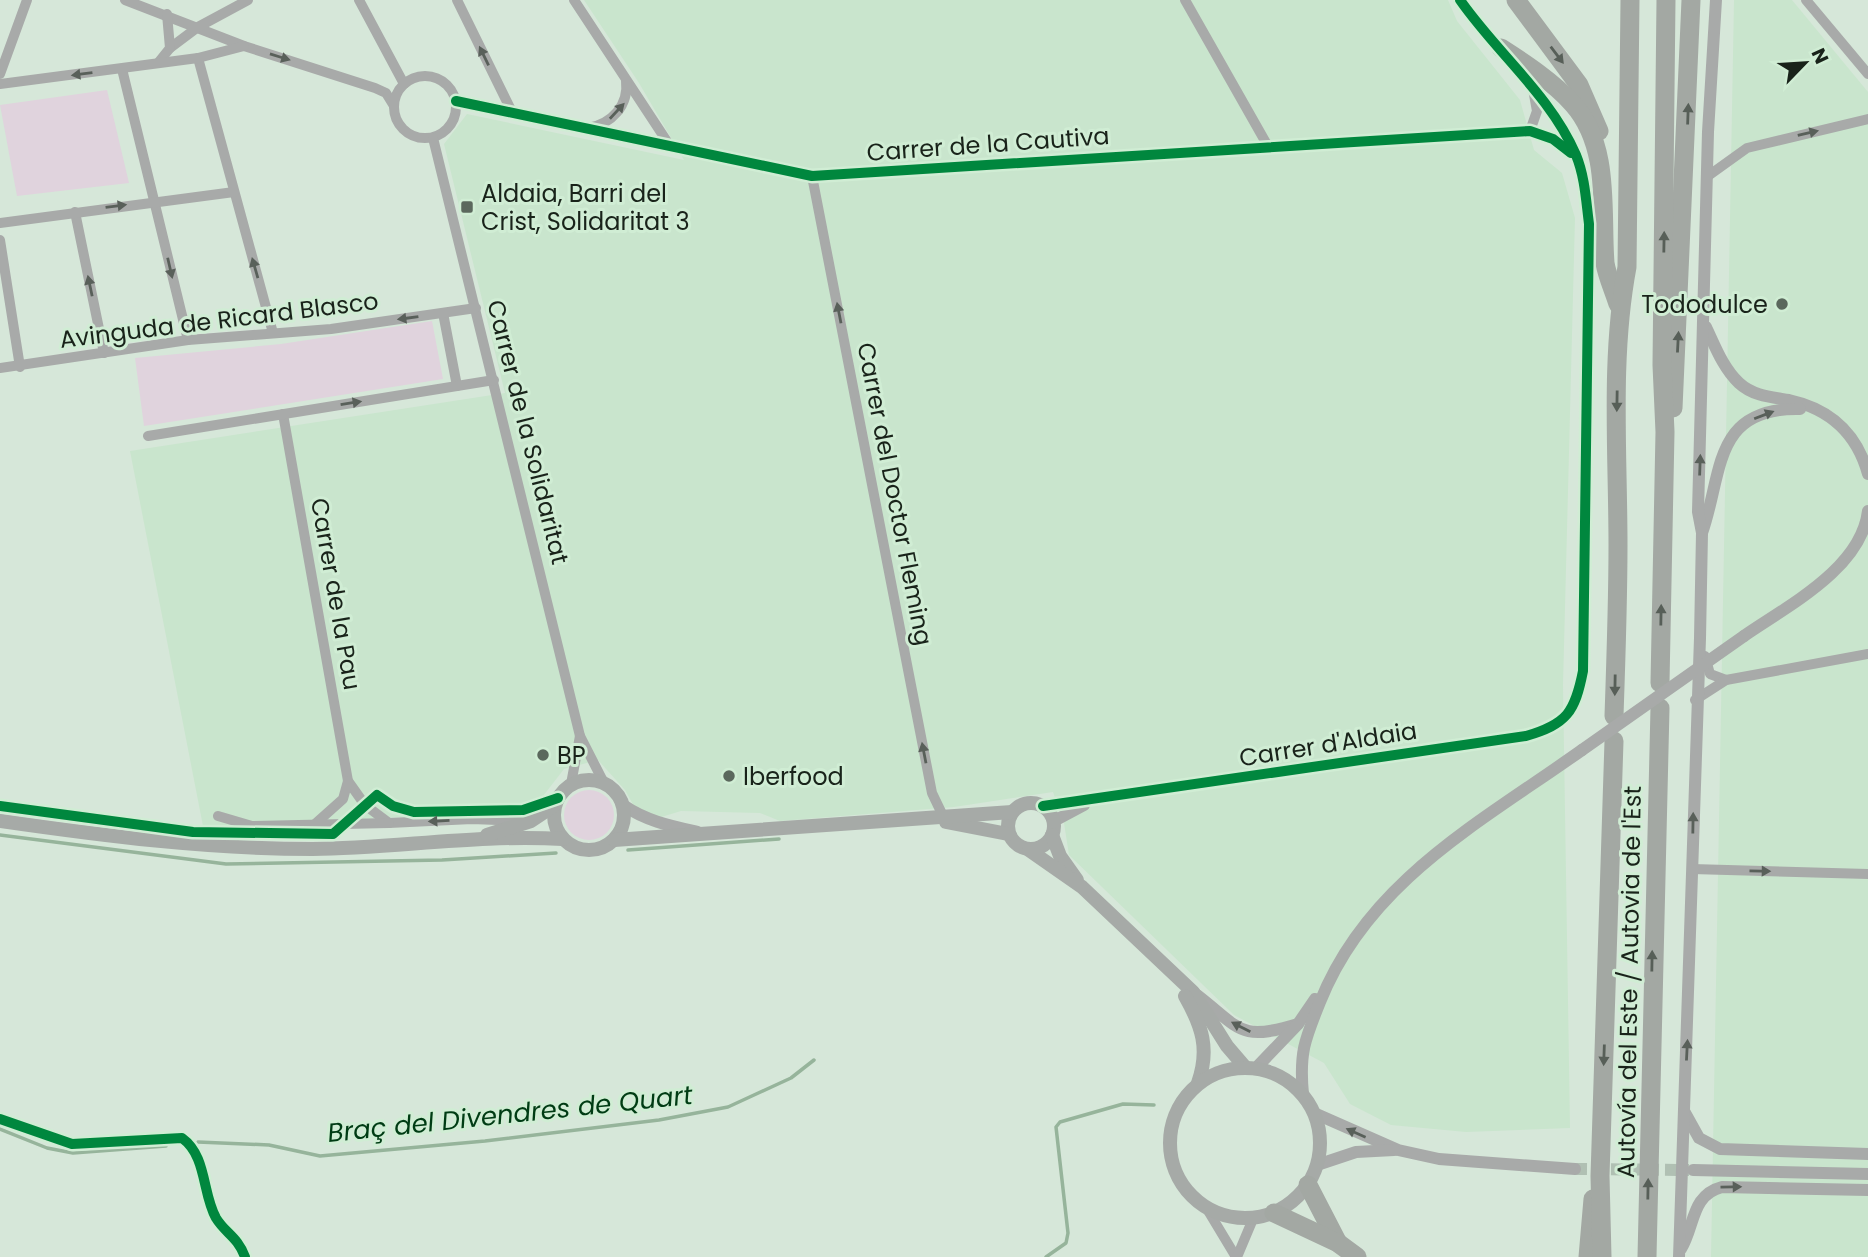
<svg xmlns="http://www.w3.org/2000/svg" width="1868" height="1257" viewBox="0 0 1868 1257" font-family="Poppins,sans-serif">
  <rect width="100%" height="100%" fill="#d6e7d9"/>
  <g fill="#c9e5cd">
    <polygon points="584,0 1448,0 1457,21 1520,100 1534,150 1562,173 1575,218 1563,685 1570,1128 1466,1132 1391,1125 1350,1104 1324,1063 1234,1015 1069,855 1064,823 1053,792 954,807 780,821 760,813 681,811 658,818 635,808 625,790 598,760 564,769 540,800 517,812 203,826 130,451 505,393 444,144 467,114 684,160 639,83"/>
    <polygon points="1734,0 1792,0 1868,92 1868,1257 1711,1257"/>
  </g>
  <g fill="#e0d3dd">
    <polygon points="107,90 129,183 17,196 0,105"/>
    <polygon points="432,321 443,379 144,426 135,358 281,344"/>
    <circle cx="589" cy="815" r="25"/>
  </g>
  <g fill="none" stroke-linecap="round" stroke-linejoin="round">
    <g stroke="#96b49b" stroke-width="3.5">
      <polyline points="0,835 226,864 442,860 556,853"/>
      <polyline points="628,850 779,839"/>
      <polyline points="0,1129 47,1148 73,1153 166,1146"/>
      <polyline points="198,1142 269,1145 320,1156 485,1141 659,1120 728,1107 791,1078 814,1060"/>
      <polyline points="1046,1257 1066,1243 1068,1233 1056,1127 1060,1122 1123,1104 1154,1105"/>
    </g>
    <polyline stroke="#b0c0b3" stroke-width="12" stroke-dasharray="12 6" stroke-linecap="butt" points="1575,1169 1689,1170"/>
    <g stroke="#a8aaa9" stroke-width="10">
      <polyline points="125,0 244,46 375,88 386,93 394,106"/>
      <polyline points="359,0 404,84"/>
      <polyline points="457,0 512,112"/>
      <polyline points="574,0 670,146"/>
      <polyline points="1185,0 1269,148"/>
      <polyline points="1806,0 1868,74"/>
      <polyline points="170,48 198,27 248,0"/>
      <polyline points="198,58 273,333"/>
      <polyline points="158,63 170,48 167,14"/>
      <polyline points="122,69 188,340"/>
      <polyline points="0,74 27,0"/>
      <circle cx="425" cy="107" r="31"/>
      <polyline points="0,84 198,58 244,46"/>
      <polyline points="456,101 812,176 1530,131 1553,139 1576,156"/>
      <path d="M588,128C612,124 629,105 626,81"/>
      <polyline points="1530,131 1537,111 1533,89"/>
      <polyline points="433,138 580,736 604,783"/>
      <polyline points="812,176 932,793 944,818"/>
      <polyline points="1708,176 1747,148 1868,119"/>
      <polyline points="75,212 104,353"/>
      <polyline points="0,223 234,192"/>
      <polyline points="0,240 20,367"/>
      <polyline points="443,313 457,386"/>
      <polyline points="0,368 188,340 331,329 476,308"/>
      <polyline points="283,414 348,781 365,805 389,823 472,819 524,821"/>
      <polyline points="148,436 494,380"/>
      <polyline points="1705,656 1710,674 1726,680"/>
      <polyline points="1695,700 1726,680 1868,654"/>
      <polyline points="571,784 580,736"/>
      <polyline points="218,816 252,826 389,823"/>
      <polyline points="315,824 343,799 348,781"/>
      <polyline points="1692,869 1868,874"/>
      <path d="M0,1119L72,1144L182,1138C207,1156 202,1193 216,1218C225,1233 238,1237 245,1257"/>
      <polyline points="1207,1209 1236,1257"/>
      <polyline points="1237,1257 1253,1219"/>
    </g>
    <g stroke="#a8aaa9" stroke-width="12">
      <path d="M1706,327C1715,346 1723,368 1739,383C1753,396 1771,397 1789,400C1830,409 1857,434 1868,474"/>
      <path d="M1702,533C1723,474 1712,407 1800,409"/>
      <path d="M1744,636C1787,606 1861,569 1868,511"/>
      <path d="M623,805C646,821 671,826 698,832"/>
      <path d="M1043,806L1526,736C1567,724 1575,712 1583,671L1589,224C1586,201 1585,177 1576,155C1551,96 1496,52 1460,0"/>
      <polyline points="1054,821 1084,805"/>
      <path d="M1197,995C1241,1029 1239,1042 1298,1024"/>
      <polyline points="1256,1068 1298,1024 1315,999"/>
      <path d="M1303,1094C1299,1053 1305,1039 1320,1002C1368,881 1481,822 1582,750"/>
      <polyline points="1684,1111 1699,1138 1720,1149 1868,1154"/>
      <polyline points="1314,1113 1398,1150 1439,1159 1575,1169"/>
      <polyline points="1317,1165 1356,1152 1394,1150"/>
      <polyline points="1693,1170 1868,1174"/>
      <path d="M1681,1249C1695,1226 1691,1195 1722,1187L1868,1190"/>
      <polyline points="1679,1257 1700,638 1702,533 1698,512 1708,132 1716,0"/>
    </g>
    <g stroke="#a6aaa7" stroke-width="14">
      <circle cx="589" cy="815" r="35"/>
      <circle cx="1031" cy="826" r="23"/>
      <path d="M0,821C104,836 207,849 313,849C396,848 480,834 563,839"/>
      <polyline points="946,822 1008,834"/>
      <polyline points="487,835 531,821 555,805"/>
      <polyline points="1052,835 1060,856 1077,880"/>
      <polyline points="614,840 1012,812"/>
      <polyline points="1029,850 1082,887 1193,992 1227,1046 1245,1067"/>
      <path d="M1185,996C1202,1026 1210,1049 1198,1083"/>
      <circle cx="1245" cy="1143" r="75"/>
    </g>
    <g stroke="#a3a8a3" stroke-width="19">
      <polyline points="1516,0 1579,85 1599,131"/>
      <path d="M1501,48C1526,64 1553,82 1573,104C1611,147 1601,211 1605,263C1607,276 1614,291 1618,304"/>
      <polyline points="1673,408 1691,0"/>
      <polyline points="1660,683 1665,432 1662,365 1666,0"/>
      <path d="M1614,716C1616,659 1618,602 1618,545C1618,453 1610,358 1627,267L1630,0"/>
      <polyline points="1308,1185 1338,1243"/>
      <polyline points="1274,1213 1338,1243 1357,1257"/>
      <polyline points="1588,1257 1593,1199"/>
      <polyline points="1602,1257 1600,1176 1614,741"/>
      <polyline points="1647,1257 1660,708"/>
    </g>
    <polyline stroke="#a8aaa9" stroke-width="12" points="1582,750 1744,636"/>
    <g stroke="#d0edd4" stroke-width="15">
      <g id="cycleway">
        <polyline points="456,101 812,176 1530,131 1553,139 1571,153"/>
        <polyline points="0,806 193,832 333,834 377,795 393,806 414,812 523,810 558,798"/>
        <path d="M1043,806L1526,736C1567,724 1575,712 1583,671L1589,224C1586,201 1585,177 1576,155C1551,96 1496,52 1460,0"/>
        <path d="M0,1119L72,1144L182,1138C207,1156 202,1193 216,1218C225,1233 238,1237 245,1257"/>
      </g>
    </g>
    <use href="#cycleway" stroke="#00873e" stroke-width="10"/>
  </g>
  <defs><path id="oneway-solid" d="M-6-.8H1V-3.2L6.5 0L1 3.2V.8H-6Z" transform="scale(1.75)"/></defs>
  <g fill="#575f58">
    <use href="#oneway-solid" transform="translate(1557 55) rotate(53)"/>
    <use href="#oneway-solid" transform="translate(1688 114) rotate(-88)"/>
    <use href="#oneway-solid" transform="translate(1664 242) rotate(-89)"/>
    <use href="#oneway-solid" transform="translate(1678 342) rotate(-87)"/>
    <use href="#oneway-solid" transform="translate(1617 401) rotate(91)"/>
    <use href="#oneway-solid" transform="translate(1661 615) rotate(-89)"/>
    <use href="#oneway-solid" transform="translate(1615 685) rotate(91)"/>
    <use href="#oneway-solid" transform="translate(1652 961) rotate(-89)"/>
    <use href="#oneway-solid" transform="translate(1604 1055) rotate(92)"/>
    <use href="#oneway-solid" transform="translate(1648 1189) rotate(-89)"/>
  </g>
  <g fill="#59605a">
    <use href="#oneway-solid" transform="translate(484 56) rotate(-116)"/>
    <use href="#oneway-solid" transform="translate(280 57) rotate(17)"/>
    <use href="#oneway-solid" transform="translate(82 74) rotate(173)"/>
    <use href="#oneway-solid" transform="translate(617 111) rotate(-47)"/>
    <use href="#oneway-solid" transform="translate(1808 133) rotate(-13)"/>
    <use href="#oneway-solid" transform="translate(116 206) rotate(-7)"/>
    <use href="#oneway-solid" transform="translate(170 268) rotate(77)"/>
    <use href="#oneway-solid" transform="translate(255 268) rotate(-106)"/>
    <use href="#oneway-solid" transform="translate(90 286) rotate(-102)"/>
    <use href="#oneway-solid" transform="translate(839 313) rotate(-101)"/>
    <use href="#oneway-solid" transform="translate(408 318) rotate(172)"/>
    <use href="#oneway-solid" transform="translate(351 403) rotate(-9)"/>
    <use href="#oneway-solid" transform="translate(1764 415) rotate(-21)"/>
    <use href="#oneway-solid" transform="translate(1700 465) rotate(-88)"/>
    <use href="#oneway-solid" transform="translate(924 753) rotate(-101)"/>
    <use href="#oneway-solid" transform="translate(439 821) rotate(177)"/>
    <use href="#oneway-solid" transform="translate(1693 823) rotate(-89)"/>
    <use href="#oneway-solid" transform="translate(1760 871) rotate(1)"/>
    <use href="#oneway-solid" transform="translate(1241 1027) rotate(-153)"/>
    <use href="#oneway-solid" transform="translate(1687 1050) rotate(-87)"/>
    <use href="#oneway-solid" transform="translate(1356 1133) rotate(-156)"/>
    <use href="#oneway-solid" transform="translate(1731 1187) rotate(-1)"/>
  </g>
  <g fill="#5b685d" stroke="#d0edd4" stroke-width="2.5">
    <rect x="460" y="200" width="14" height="14" rx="3.5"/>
    <circle cx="1782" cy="304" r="7"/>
    <circle cx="543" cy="755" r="7"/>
    <circle cx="729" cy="776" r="7"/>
  </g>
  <g text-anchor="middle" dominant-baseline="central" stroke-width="6" stroke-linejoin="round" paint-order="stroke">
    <g font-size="24" fill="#19231a" stroke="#d0edd4">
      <text transform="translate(988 144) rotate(-4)">Carrer de la Cautiva</text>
      <text transform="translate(219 320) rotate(-7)">Avinguda de Ricard Blasco</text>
      <text transform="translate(528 432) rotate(76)">Carrer de la Solidaritat</text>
      <text transform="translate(895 494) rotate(79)">Carrer del Doctor Fleming</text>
      <text transform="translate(336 594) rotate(80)">Carrer de la Pau</text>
      <text transform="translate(1328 744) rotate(-9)">Carrer d'Aldaia</text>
      <text transform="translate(1629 982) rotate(-89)">Autovía del Este / Autovia de l'Est</text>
    </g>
    <g font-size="24" fill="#19231a" stroke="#d0edd4" text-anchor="start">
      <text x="481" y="193">Aldaia, Barri del<tspan x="481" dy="28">Crist, Solidaritat 3</tspan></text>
      <text x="1768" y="304" text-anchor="end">Tododulce</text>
      <text x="557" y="755">BP</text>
      <text x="743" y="776">Iberfood</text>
    </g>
    <g font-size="26" font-style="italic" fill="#003c14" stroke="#d0edd4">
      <text transform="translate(510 1114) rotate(-6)">Braç del Divendres de Quart</text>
    </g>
  </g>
  <g transform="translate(1805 63) rotate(65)" stroke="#d0edd4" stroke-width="5" paint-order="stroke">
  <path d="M0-5L12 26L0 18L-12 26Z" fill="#19231a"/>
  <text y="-10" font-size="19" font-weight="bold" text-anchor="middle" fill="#19231a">N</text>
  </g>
</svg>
